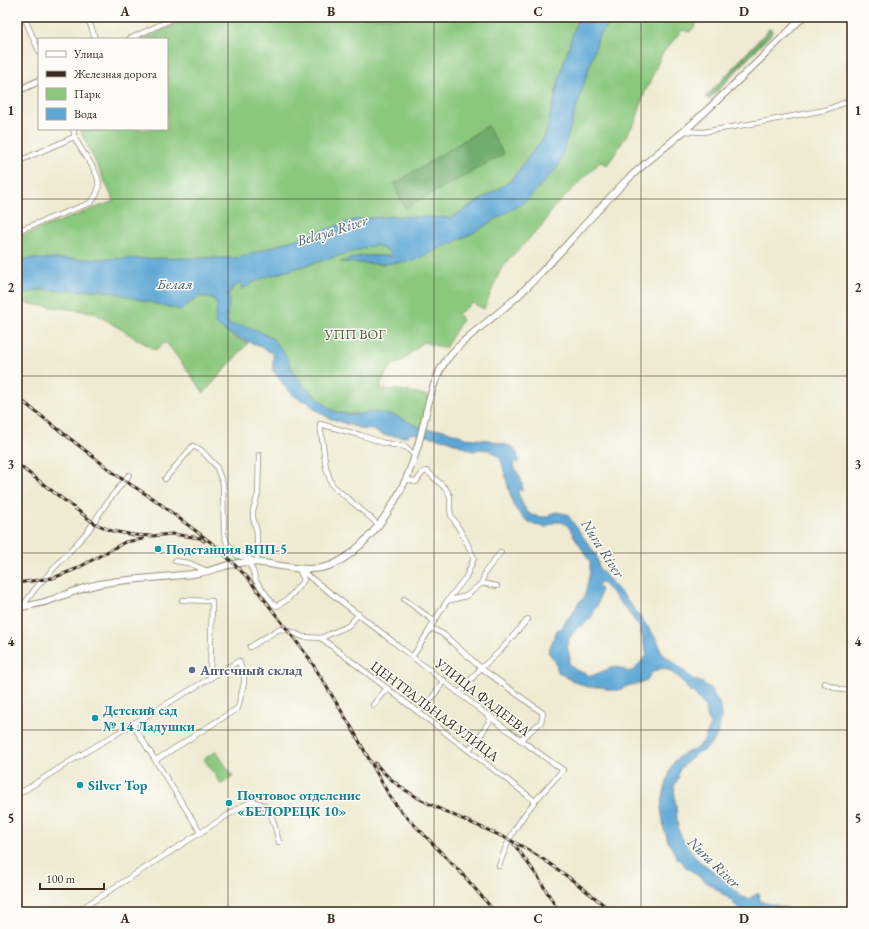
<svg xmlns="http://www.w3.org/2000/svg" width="869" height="929" viewBox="0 0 869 929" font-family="'EB Garamond',serif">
  <rect width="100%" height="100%" fill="#fdfcf7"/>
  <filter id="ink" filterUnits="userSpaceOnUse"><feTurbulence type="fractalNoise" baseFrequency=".025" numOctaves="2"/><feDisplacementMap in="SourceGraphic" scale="8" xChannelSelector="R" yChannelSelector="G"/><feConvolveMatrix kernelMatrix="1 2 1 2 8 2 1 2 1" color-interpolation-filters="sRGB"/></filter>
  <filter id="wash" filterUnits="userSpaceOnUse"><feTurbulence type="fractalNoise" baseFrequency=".012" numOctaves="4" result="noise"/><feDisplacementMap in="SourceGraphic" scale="16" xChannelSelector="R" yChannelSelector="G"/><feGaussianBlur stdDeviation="0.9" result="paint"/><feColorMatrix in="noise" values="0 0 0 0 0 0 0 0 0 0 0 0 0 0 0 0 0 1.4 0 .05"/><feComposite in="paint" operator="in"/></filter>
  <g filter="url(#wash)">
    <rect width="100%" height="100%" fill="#efead1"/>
    <g fill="#8ac87e" stroke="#62794e">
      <polygon points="193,17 578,17 561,72 545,136 509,182 451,218 390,216 321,231 238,258 27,259 17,261 17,237 114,201 80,130 167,129 167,39 143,39"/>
      <path d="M614,17H702L690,32L682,30L662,54L643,97L636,120L616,152L607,165L600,162L552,209L545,222L502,267L496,280L484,309L472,303L458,314L462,320L445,348L423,342L400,363L393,364L381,381V390C398,389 413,391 430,397L422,428L410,425L407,421L368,411L358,416L354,413L349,415L330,410L296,385L281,351L227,326L226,296L236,285L242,282V289L263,278L375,245L388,251L394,256H361L342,262L383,264L558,167L599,35Z"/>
      <polygon points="38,290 103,290 180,310 200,296 214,299 231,336 248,343 204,393 166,342 155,350 93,312 22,303 17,304 17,296"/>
      <polygon points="216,751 233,777 221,784 204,759"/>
    </g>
    <g fill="#6fac6d" stroke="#556b46">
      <polygon points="770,28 773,32 709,100 706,97"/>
      <polygon points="487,126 504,154 405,208 394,184"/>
    </g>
    <path fill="#5da7d5" stroke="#4c687a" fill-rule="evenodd" d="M578,17H614L599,35L558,167L526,201L471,234L413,261L383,264L340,262L361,256H393L388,251L375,245L263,278L242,289L241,287L242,282L236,285L226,295L230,296L227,314L228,324L249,327L259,331L273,339L286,356L294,373L304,386L320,400L335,412L353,415L371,412L380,413L396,416L419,427L431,430L440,429L460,435L464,438L489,440L513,447L518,455V463L514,461L513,463C517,473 524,480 522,491L518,488C518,493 519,496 521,501C528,516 533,517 550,517V514L556,512L567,514L596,555L599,568L629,602L658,641L662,654L671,660L694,680L701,682L710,688L720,705L721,719L719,730L713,743L701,752H698L679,770L678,774L679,777L674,786L678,829L683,840L698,860L721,877L741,896L748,899L759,893L760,901C769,905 785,905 792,912H742L727,897L686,867L677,858L668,841L664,829L661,807L664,792L670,771L675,760L684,753L694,750L704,741L710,726L705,707L696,695L688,689L680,678L666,669L662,668L651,673L648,679L642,683L627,686L619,690H610L601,687H587L569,679L558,672L555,661L548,652L557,630L563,627L564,623L574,611L578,603L584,598L590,572V562L568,526L562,522H555L546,527L534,525L525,519L518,512L513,505L502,463L500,458L489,450L480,449L473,451L447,440L412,433L405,437L383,435L372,430L362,429L329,418L315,409L306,401C292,400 281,380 273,371V354C254,341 233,339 215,324L217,305L214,299L200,296L180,310L103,290H38L17,296V261L27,259L238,258L354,220L390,216L451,218L509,182L545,136L561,72ZM600,581L615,596L639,626L647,655L635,669L629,672L618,667L611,668L591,676L576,670L569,663L570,658L567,645L570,637L578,627L585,624L593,615V611C599,606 599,597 601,590L598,586Z"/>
  </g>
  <g filter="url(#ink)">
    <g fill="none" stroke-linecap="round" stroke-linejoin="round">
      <g stroke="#958a78" stroke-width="6">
        <g id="street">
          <polyline points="24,17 39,51"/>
          <polyline points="87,17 92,29 95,39"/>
          <polyline points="129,39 177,17"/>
          <polyline points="683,131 703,132 756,123 825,110 852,100"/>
          <polyline points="17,162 74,137"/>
          <path d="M17,231L90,203C113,181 84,159 75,138C74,135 74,132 73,129"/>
          <polyline points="165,479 193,446 201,450 216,466 223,484 224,533 227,543 238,556 246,557 257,563 257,532 253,518 253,511 258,494 259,455"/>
          <polyline points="406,479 416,482 423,472 427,471 446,489 450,496 450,509 451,515 465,539 474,558 466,577 447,601"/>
          <polyline points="379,526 371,518 332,485 326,468 320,424 360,435 384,443 406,447 415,456"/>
          <polyline points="175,561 189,563 207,571"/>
          <polyline points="248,562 253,571 256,581 274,605 277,606 288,599 304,580 300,571"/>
          <path d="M299,569C387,635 472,707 563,770C546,789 527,808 514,831C507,842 503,854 499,866"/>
          <polyline points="482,583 485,572 501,552"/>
          <polyline points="404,599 434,621"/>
          <polyline points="182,600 212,601 210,679"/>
          <polyline points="22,607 35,589 88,531 108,501 129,475"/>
          <polyline points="431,628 443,634 481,668 543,713 541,722 520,740"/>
          <polyline points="321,638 535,801"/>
          <polyline points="250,647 279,629 288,630 303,637 321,638 348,626 359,614"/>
          <path d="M412,657C425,639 435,619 447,601L466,596L482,583L497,586"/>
          <polyline points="824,683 842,690 852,690"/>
          <polyline points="460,692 481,668 499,652 528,619"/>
          <polyline points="373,705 387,688"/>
          <polyline points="418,712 432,698 444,680"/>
          <polyline points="133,725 201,833"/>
          <polyline points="469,750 482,733 492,717"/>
          <polyline points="17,795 74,759 239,661 244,676 244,683 238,708 156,760"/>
          <path d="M76,912L228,815C235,811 245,802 253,802C272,801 275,829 279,842"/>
        </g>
      </g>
      <g stroke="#958a78" stroke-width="8">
        <g id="secondary">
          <polyline points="17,91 39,81"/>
          <path d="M17,608C27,606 38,604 48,601C65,595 81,588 99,584C132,578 166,578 199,573C216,570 234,561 251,562C280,563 312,578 340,561C378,537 407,488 418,445C426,418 430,382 447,359C468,333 498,316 522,292C559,256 591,215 628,179C648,160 671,143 692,124C730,89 767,53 803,17"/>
        </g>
      </g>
      <use href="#street" stroke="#fff" stroke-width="4.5"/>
      <use href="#secondary" stroke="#fff" stroke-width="6"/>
      <g stroke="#3b2a1e" stroke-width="3">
        <g id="rail">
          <polyline points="17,397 119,477 155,500 217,547 247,577 309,658 353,730 390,797 400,810 465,877 489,905 494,912"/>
          <polyline points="17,464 94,523 112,531 134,535 152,536 172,534 200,538 204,541"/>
          <polyline points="17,583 53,578 76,569 125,542 143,539"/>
          <path d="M375,763C409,806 478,821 525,848C556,866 585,890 613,912"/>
          <polyline points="514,844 538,877 559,912"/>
        </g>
      </g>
      <use href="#rail" stroke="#fdfcf7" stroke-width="1.5" stroke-dasharray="4.5" stroke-linecap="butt"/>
    </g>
  </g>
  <path fill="none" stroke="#3b2a1e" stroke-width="1" stroke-opacity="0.55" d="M228,17V912M434,17V912M641,17V912M17,199H852M17,376H852M17,553H852M17,730H852"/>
  <g fill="#0f9aa8" stroke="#fdfcf7" stroke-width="1.5">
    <circle cx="158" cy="549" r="4"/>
    <circle cx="95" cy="718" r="4"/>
    <circle cx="80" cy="785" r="4"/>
    <circle cx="229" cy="803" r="4"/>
  </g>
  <circle fill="#5c6f8a" stroke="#fdfcf7" stroke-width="1.5" cx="192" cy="670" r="4"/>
  <g text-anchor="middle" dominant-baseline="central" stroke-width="3" stroke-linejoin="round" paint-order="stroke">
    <g font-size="14" fill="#53593b" stroke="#fdfcf7">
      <text x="355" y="334">УПП ВОГ</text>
    </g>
    <g font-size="14" font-weight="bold" fill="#0d838f" stroke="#fdfcf7" text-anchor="start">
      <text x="166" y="549">Подстанция ВПП-5</text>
      <text x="103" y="710">Детский сад<tspan x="103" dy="16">№ 14 Ладушки</tspan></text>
      <text x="88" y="785">Silver Top</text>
      <text x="237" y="795">Почтовое отделение<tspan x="237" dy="16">«БЕЛОРЕЦК 10»</tspan></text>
    </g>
    <g font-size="14" font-weight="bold" fill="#4e5e75" stroke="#fdfcf7" text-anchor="start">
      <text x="200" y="670">Аптечный склад</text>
    </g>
    <g font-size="14" fill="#3b2a1e" stroke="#fdfcf7">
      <text transform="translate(483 697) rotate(38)">УЛИЦА ФАДЕЕВА</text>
      <text transform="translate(435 711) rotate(37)">ЦЕНТРАЛЬНАЯ УЛИЦА</text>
    </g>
    <g font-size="15" font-style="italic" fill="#495c67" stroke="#fdfcf7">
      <text transform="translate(332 230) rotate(-17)">Belaya River</text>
      <text x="175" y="283">Белая</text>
      <text transform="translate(603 548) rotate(57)">Nura River</text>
      <text transform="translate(714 862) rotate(44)">Nura River</text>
    </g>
  </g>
  <rect width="869" height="929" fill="none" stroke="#fdfcf7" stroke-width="44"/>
  <rect x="38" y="38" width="130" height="92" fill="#fdfcf7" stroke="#afa8a0"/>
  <rect x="46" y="51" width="20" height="6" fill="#ffffff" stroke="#afa8a0"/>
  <text x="74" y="58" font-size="12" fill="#3b2a1e">Улица</text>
  <rect x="46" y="71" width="20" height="6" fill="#3b2a1e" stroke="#afa8a0"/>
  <text x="74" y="78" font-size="12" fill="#3b2a1e">Железная дорога</text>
  <rect x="46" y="88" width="20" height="12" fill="#8ac87e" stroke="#afa8a0"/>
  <text x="74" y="98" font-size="12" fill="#3b2a1e">Парк</text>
  <rect x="46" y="108" width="20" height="12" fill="#5da7d5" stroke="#afa8a0"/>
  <text x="74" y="118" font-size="12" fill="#3b2a1e">Вода</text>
  <path d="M40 883v6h64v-6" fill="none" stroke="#3b2a1e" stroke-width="2"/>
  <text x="46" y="883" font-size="12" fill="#3b2a1e" stroke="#fdfcf7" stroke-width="3" paint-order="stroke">100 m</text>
  <rect x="22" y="22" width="825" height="885" fill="none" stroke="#3b2a1e" stroke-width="1.5"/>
  <g font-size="13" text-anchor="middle" font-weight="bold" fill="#3b2a1e">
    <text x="125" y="16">A</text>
    <text x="331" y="16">B</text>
    <text x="538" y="16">C</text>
    <text x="744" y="16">D</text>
    <text x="11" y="115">1</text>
    <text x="858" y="115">1</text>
    <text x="11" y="292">2</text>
    <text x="858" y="292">2</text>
    <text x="11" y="469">3</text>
    <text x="858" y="469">3</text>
    <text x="11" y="646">4</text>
    <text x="858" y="646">4</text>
    <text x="11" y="823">5</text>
    <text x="858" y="823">5</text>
    <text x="125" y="923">A</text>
    <text x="331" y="923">B</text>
    <text x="538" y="923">C</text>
    <text x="744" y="923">D</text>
  </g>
</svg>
